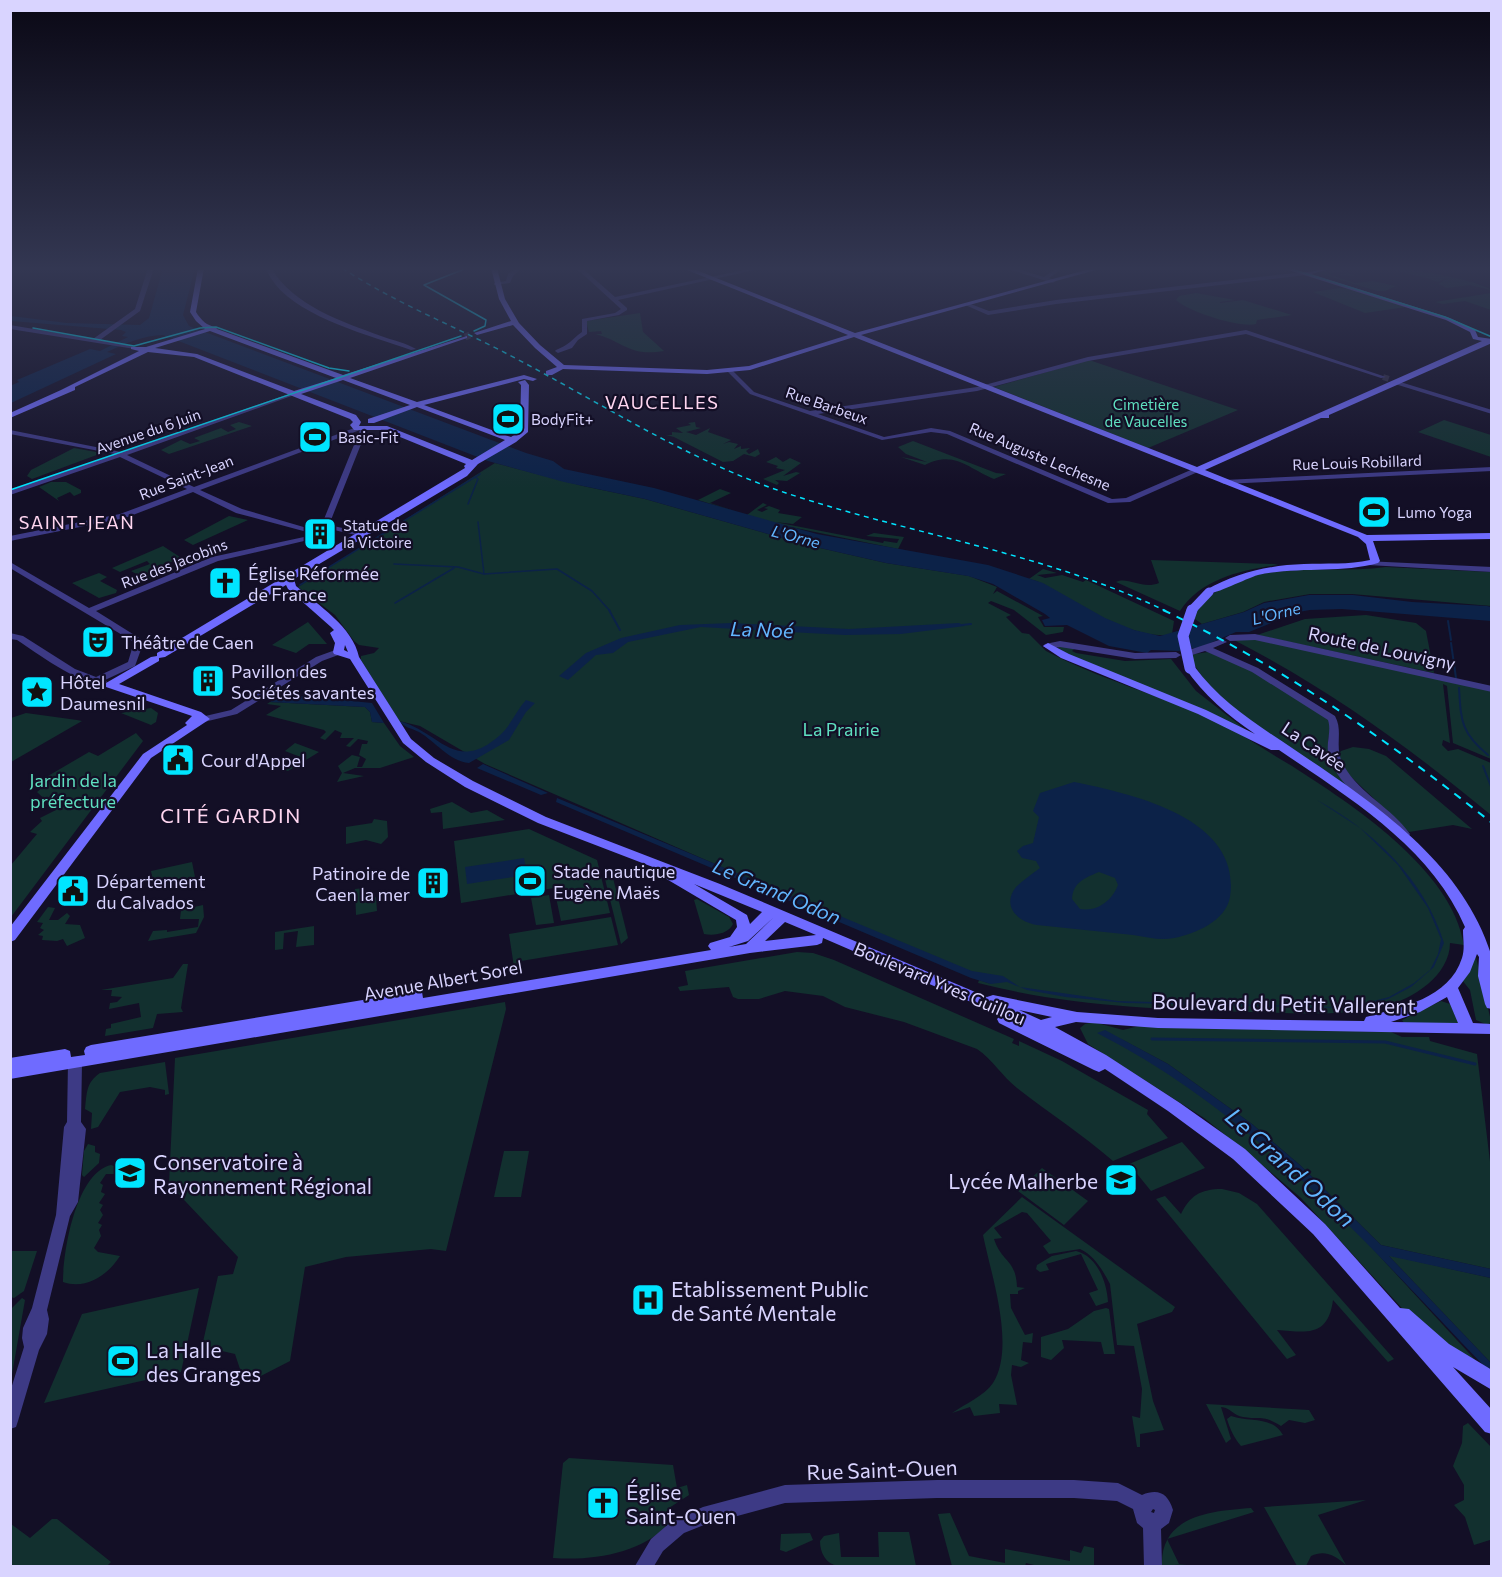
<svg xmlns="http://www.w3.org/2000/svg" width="1502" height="1577" viewBox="0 0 1502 1577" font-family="Commissioner,sans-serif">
  <rect width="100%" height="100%" fill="#130f26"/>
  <g fill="#12302f">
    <polygon points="1336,268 1356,276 1337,275 1348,273 1345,271 1328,274 1355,283 1373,281 1396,286 1385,291 1377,291 1318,273"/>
    <path d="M1390,268C1409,268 1478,280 1491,290L1470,285L1447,288L1438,284L1446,279L1438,282C1421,275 1407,275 1390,268Z"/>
    <polygon points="1340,288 1352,289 1406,307 1365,313 1313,292"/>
    <path d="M1196,293L1235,300L1220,302V303L1243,300L1292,315L1257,320L1256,324C1239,328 1189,312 1176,300L1179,296Z"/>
    <polygon points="1491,293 1491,310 1465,301 1443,304 1435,302"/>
    <path d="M640,313L643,332L664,351C628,357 624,341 595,334H602L601,331L589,332L586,321Z"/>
    <polygon points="1089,360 1238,410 1148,448 994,387"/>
    <polygon points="1444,420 1491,435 1491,457 1418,432"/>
    <polygon points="239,422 252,426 169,454 161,450 181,440 190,444 200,441 194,438 221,428 228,432 236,429 230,425"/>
    <polygon points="695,422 696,427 701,428 686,432 696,435 710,428 708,432 731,440 723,444 729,442 738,444 734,449 741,446 741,449 750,448 746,451 749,454 758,449 760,454 755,457 744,454 733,461 723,462 674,437 666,435 672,435 672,432 683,433 676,428 691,425 688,423"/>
    <path d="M913,441L996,473L1006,474L994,479C967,468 955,450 925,465L901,457L927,462L906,454L898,447Z"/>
    <polygon points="74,448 102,453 32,479 27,476 31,470"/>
    <polygon points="776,457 783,462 790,458 801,463 783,476 796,472 800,473 787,481 775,480 779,483 777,485 763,479 785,470 776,468 778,466 766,462"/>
    <path d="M495,463L583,486L645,499L807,545L886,563L969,576L997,587L993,594L997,591L1043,616L1038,617L1044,627H1064L1063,632L1046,635L1014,610L991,601L988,603L1011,615L1006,617L1022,633L1029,634L1046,651C1099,679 1159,695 1214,720C1241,733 1266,751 1292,766C1351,804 1452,869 1464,945L1450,943C1450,975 1413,999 1385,1006C1341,1017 1294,1013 1249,1012C1157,1009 1067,1006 978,983L979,980L991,984L485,764L420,726L399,721L361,660V656L374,653L379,648L359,645L354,641L335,615L298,587Z"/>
    <polygon points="51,482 66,482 81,490 81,493 74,496 70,492 57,498 59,501 39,487"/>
    <polygon points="720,489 731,493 710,503 747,515 763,503 767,505 757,510 762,512 768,509 764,508 769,506 780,510 778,513 802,517 793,524 775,522 883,543 884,541 897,543 899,539 866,536 874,533 904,537 898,549 781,525 698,500"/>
    <polygon points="229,516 248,520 193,545 184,540"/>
    <polygon points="163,546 183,559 167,563 174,567 150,579 145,579 131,571 150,564 147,561 120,572 112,568"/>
    <path d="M1151,560L1274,564L1278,565C1241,570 1201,579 1180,611L1116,582C1128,576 1142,590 1159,583Z"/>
    <path d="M1386,567L1491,572V606L1352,594H1310L1264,602L1243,612L1202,624L1192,617C1197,610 1203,602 1210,596C1258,558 1330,575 1386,567Z"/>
    <path d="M1043,569L1057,573L1037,575L1045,578L1062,575L1083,582L1086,580L1174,621L1172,634C1139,642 1083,607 1054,591C1045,586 1040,581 1029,579Z"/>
    <polygon points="99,573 107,577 100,581 117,590 116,593 99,598 72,583"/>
    <polygon points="1366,615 1416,623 1426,631 1434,673 1257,635 1305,619"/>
    <polygon points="308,622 327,644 309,644 296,653 272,645"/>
    <path d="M1251,638L1491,690V759L1453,743L1447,686L1443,684L1450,743L1443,740L1442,745L1448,751L1458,749L1491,763V815C1406,745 1332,691 1234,640Z"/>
    <polygon points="1059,645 1074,649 1072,651 1076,653 1125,661 1171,659 1196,691 1246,730 1075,658 1058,648"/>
    <path d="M1208,652L1248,668L1330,718L1332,729C1320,747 1339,770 1348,787C1294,751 1218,714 1189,655Z"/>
    <polygon points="270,702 365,707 370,712 372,722 384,723 400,746 414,757 380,768 355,768 343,773 364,776 337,782 342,773 338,766 352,755 360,757 357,767 362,767 366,759 359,755 362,744 367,744 368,741 358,739 350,747 346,746 354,738 340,738 342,733 335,730 325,740 320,738 326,732 324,730 266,715 281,706 267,704"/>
    <polygon points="151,708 158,713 156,722 151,725 121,713"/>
    <polygon points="26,713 77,720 82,721 11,762 11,718"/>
    <polygon points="136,733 143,741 11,917 11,865 37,834 30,832 42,821 40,818 56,810 37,792 48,783 48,776 89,752 98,756"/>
    <polygon points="295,743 319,752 288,771 284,770 299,758 303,758 285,751"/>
    <polygon points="1353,747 1369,749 1386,756 1472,829 1453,825 1409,832 1346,772 1338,756 1341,751"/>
    <polygon points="452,802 471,813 487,810 505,820 443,829 442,812 431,813 430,809"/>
    <polygon points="374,819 387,821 388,837 381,844 366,840 346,844 346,827 372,823"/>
    <polygon points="529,829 597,860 610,913 561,921 554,888 461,903 454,841"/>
    <polygon points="192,862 195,877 154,885 151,871"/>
    <polygon points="612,874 628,938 621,944 604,875"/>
    <polygon points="364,888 365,899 376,897 377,911 356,915 355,889"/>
    <polygon points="549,895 554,923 536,925 531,898"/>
    <path d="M697,899L729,917L733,924C728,934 714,936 704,934L694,900Z"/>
    <polygon points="203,905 204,917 196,933 148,941 153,931 167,930 167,932 198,927 199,919 180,919 181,910"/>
    <polygon points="48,907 55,908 49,920 58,920 67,913 70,916 65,924 80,925 85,938 67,946 63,939 57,941 42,940 43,936 38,935 44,930 40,928 43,923 37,922"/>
    <polygon points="611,917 618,945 521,961 514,967 509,934"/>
    <polygon points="314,926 314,945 296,947 298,931 284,933 283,949 275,950 275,932"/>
    <path d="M797,952L813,953L834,960L1014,1039L1012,1043L1019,1046V1041L1062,1061L1148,1110L1147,1114L1168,1138L1113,1161C1082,1134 1049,1113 1017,1088C1002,1076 993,1060 977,1049L904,1022L845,1007L823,996L785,991L759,999H738L733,997L729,987L680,991L678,987L688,985L685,971Z"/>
    <polygon points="1475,953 1491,1021 1488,1025 1476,1020 1470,990 1462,980"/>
    <polygon points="183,964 188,964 181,1008 183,1012 157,1014 153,1028 105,1036 106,1029 111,1028 111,1024 141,1017 139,1003 109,1009 110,1003 117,1002 122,997 111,996 112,990 101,990 173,978"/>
    <polygon points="1441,1001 1450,1004 1459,1024 1404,1023 1402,1020"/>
    <polygon points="505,1002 506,1009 446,1251 431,1249 346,1257 305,1267 290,1361 245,1384 235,1354 222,1351 200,1355 218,1276 233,1274 238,1257 169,1184 175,1058"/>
    <polygon points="1094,1022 1123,1030 1143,1025 1391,1032 1402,1037 1429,1037 1430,1041 1477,1054 1491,1170 1491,1269 1381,1245 1301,1166 1252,1124 1168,1064 1121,1039 1219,1109 1287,1164 1349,1223 1491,1377 1411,1318 1301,1198 1254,1158 1204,1118 1088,1044 1080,1028 1085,1024"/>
    <path d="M165,1062L169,1094L165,1095V1090L150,1087L120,1092L98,1127L91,1129L92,1113L85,1109C87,1092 86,1083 100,1073Z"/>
    <polygon points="1182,1142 1205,1168 1151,1191 1129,1164"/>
    <polygon points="88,1144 95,1146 95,1152 100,1154 99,1163 84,1177 82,1175 84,1151"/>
    <polygon points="504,1151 529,1151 521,1197 494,1197"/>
    <path d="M111,1165L123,1169L119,1174H106L100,1183L103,1185L101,1192L105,1194L99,1203L103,1205L100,1210L103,1215L98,1223L102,1225L99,1230L101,1236L94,1248L98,1252L120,1256C108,1275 86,1290 63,1282C63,1251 76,1173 111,1165Z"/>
    <polygon points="1042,1168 1088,1201 1064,1225 1018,1191"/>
    <path d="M1222,1189L1239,1193L1257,1204L1394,1359L1388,1362L1333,1300C1328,1338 1306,1332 1277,1330L1296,1355L1287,1359L1156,1199L1165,1196L1181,1214C1190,1196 1200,1189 1222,1189Z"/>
    <path d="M1022,1197L1175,1307L1172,1312L1137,1324L1153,1401L1164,1430L1140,1434V1447H1137L1132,1416L1140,1418L1142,1389L1134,1346L1117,1345L1110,1284C1103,1271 1095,1256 1080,1249L1049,1254L1043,1246L1051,1241L1027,1213L1022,1212L994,1228L1002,1238L994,1239C1002,1263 1016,1259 1017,1287L1025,1288L1018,1291V1294H1010L1011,1308L1025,1335L1033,1333L1032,1343L1023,1342L1021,1360L1029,1363L1021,1367L1012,1365L1011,1375L1017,1405L999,1404L1000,1413L974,1416L970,1407L952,1413C965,1404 984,1396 993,1383C1016,1346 991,1275 983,1235Z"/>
    <polygon points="11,1251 37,1251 24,1291 14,1298 11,1297"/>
    <path d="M1076,1251C1097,1256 1107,1282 1108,1302L1096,1306L1089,1293L1098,1290L1081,1254L1046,1264L1049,1270L1040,1272L1036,1269L1037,1265L1052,1256Z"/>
    <polygon points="1388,1255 1491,1278 1491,1363"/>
    <polygon points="199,1288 181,1372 44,1403 82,1314"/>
    <polygon points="22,1298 25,1300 11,1380 11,1309"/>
    <polygon points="1106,1308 1109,1309 1115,1354 1104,1354 1101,1342 1062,1340 1064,1348 1051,1360 1041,1357 1041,1337 1068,1329 1094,1311"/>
    <path d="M1206,1404L1309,1410L1315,1420L1305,1423L1289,1420L1281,1426C1261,1414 1262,1420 1243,1417C1234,1416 1230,1407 1221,1407L1231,1439L1226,1443Z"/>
    <path d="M1231,1416C1250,1423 1271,1415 1283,1435L1241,1446C1234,1438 1230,1429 1227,1419Z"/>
    <polygon points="1468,1423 1492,1448 1491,1543 1490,1540 1474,1545 1465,1517 1454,1505 1464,1500 1464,1485 1453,1466 1462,1443 1463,1426"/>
    <path d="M569,1458L673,1465L677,1488L687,1485L689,1495L669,1508L672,1521C643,1553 595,1561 553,1558L563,1463Z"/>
    <path d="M1366,1500L1318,1515L1346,1565C1336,1556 1325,1549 1311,1556L1306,1566H1297L1264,1507Z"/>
    <path d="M1251,1508L1254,1512L1167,1539L1179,1564H1187L1162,1566C1160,1515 1212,1511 1251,1508Z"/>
    <polygon points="950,1513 969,1556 1005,1563 1005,1549 1070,1561 1070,1550 1081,1553 1084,1546 1094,1548 1094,1566 1038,1566 1026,1563 1025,1566 952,1566 938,1514"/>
    <polygon points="52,1519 57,1519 111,1562 107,1566 11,1566 11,1524 30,1538"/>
    <path d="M878,1532H909L916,1566C895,1567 857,1571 838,1566C826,1564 820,1553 820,1541L824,1536L839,1533L841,1557H879Z"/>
    <polygon points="810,1533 813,1540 786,1552 780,1550 781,1534"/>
  </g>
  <g fill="#0c2248" fill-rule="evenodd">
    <path d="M163,268H195L183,315L189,326L526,453L553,461L564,469L654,488L817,534L988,565L1043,583L1105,618L1134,630L1160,636L1244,612L1264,603L1309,595H1353L1412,602L1487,606L1491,607V621L1342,609L1310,610L1287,614L1274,622L1249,632H1236L1201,647L1178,651L1151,650L1147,653L1109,646L1067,625L1045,626L1042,620L1050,618L1045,614L993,584L968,576L886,563L807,545L645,499L564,482L488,461L163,335C145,335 124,344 107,352L116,354L11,403L10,386L19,382L17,380L90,349L100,351L128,337L122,336L126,332L121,330L11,321V316L67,323L140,325L149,318Z"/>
    <polygon points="732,623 849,629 959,623 965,626 901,634 845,635 701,627 628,642 613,653 596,655 568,680 559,676 586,653 621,638 680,625"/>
    <polygon points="291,695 372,703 384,723 372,722 370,712 365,707 270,702 278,696"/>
    <path d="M526,700L535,703L526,712L509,740L469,763C449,761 436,742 419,732C411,728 405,728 399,721C435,730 451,766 487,745C493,741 500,736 505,730C513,720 518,709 526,700Z"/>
    <polygon points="483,764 548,793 541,795 477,768"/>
    <path d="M1074,782C1133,794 1242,818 1230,897C1226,921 1195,934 1174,938C1161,941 1146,937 1133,935C1101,932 1069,928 1037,925C1018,922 1001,906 1016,887C1023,880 1032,874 1040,868L1036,861L1022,858L1017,851L1023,846L1033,843L1039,817L1033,811L1040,793ZM1099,872L1115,878L1118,885C1112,901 1097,912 1080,909L1072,899C1073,882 1085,878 1099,872Z"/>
    <path d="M557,798L955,964L972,971L1003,976L1020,987L1118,1001L1335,1007L1358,1005L1389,997L1414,983L1430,970L1438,954L1441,939L1428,908L1398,865L1360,828L1317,800C1374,831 1425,880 1444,943L1434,967L1411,987L1388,999L1345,1008L1125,1003L1066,997L1027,990L1007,982L991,984L971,978L556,802Z"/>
    <polygon points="524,858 527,875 467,884 465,867"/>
    <path d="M1105,1030L1168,1064L1252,1124L1301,1166L1381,1245L1491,1269V1278L1389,1256L1491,1363V1369L1484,1366C1364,1241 1254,1113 1097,1033Z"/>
  </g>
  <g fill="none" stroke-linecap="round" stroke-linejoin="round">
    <g stroke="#0c2248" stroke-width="1.5">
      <polyline points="468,504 478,479 475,477"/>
      <polyline points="478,522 484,574"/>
      <polyline points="394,564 458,567 484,574 557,569 592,591 610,611"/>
      <polyline points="300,585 480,474"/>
      <polyline points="395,603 454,568"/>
    </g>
    <g stroke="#0c2248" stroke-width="2">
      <polyline points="609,610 620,630"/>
      <polyline points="1448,621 1451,640"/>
      <polyline points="962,625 971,624"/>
      <polyline points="1451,643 1456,678"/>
      <path d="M1459,688C1461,721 1461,733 1488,755"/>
      <polyline points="1483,766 1492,789"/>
    </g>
    <polyline stroke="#0c2248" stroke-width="3" points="1152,1039 1385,1042 1475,1064"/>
    <polyline stroke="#312d47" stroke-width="6" stroke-dasharray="6 3" stroke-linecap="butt" points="1383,377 1389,379"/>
    <polyline stroke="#312d47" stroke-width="7" stroke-dasharray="7 4" stroke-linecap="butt" points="465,337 470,335"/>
    <g fill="#3d3a85" fill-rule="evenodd">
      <polygon points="148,268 154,268 140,311 100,340 133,346 136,348 135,349 10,329 10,325 93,339 135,309"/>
      <path d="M265,268H271C294,306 341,321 381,336C392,340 406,343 416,349L411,350C371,336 302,318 275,284C271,279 268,273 265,268Z"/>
      <polygon points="516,268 522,268 513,276 510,283 494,285 494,283 506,281 508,274"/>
      <path d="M576,268H582L615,297L753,268H764L618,300L627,308V310L619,315L587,321V334L578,340L572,348L558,353L555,351L556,350C569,345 571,340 582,332V319L615,313L621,309Z"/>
      <polygon points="1005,268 1014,268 1044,277 1057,268 1064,268 1049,278 1056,281 1053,283"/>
      <polygon points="1304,272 1306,275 1056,304 988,315 963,304 968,303 989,311 1056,300"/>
      <polygon points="1246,330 1386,377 1381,378 1246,334 1088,361 977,391 818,414 884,437 931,428 950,431 1112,499 1126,498 1193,469 1200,471 1130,502 1108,503 947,434 931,432 882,440 750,394 726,370 731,369 754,392 810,411 977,387 1088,357"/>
      <polygon points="1397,381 1492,410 1492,414 1395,384 1394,383"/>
      <polygon points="292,393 297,394 127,455 194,487 357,427 366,428 367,429 329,525 365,533 365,537 325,528 321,529 317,527 322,524 360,430 200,490 242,509 307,528 316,527 316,531 307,532 236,513 193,492 125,518 10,541 10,536 120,514 187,489 120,457 10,495 10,490 115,454 10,434 10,430 121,452"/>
      <polygon points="1492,467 1492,471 1224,484 1220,482 1224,480"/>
      <path d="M304,537L344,549L340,551L304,541L218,561L96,611L144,641L135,666L105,680L107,682L105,684C82,687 37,653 17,640L10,639V633L23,636L75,669L96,677L128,662L134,642L10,568V562L89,608L212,557Z"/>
      <polygon points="1365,561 1492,567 1492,572 1368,565 1365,565"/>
      <polygon points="1255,634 1492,686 1492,692 1255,640 1230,641 1225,638 1230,635"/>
      <path d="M1222,639L1227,642L1213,648L1258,668L1335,716C1344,732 1333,748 1344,766C1360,794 1392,808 1410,834L1409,836H1401C1379,810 1340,791 1329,757C1325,744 1332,732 1328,720L1252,672L1205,651L1189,656L1184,653L1186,651Z"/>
      <polygon points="1060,641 1135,653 1176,652 1181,655 1176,658 1135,659 1060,647 1048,649 1043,646 1045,644"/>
      <polygon points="338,649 341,650 343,652 341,654 322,661 237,714 204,722 199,719 201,717 231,710 316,657"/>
      <polygon points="75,1057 80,1058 82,1062 81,1122 86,1129 78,1202 70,1216 47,1310 49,1319 47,1334 39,1350 18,1421 16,1427 10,1429 10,1392 24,1347 22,1338 23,1328 32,1308 56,1215 64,1127 67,1122 68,1062 70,1058"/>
      <path d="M937,1480H1074L1118,1483L1142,1495C1159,1488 1168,1494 1173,1510L1169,1523L1161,1529L1162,1566H1144L1143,1528L1137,1523L1133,1509L1117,1501L1074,1498H937L785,1503L704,1525L684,1533L663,1551L654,1566H635L651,1539L672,1521L703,1507L785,1485ZM1153,1509L1155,1510L1154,1513L1151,1512Z"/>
    </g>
    <g fill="#6f6bff" fill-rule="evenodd">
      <path d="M198,268H204L196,312C201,320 207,326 216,327L217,329L343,375L467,336V338L350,378L417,402L524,375L537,379L533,381L524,379L424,405L511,437L520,431L521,385L518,382L525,380L529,385L528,432L516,442L478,464L467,476L294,579L296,586C318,605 353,627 359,657L411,739L434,758L473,781L546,817L720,884L987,997L993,995L1077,1012L1158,1018L1364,1021L1366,1017C1401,1007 1449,999 1462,958C1465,949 1463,939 1463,930L1465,927C1431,847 1348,797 1279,750H1271L1198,714L1061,658L1043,646L1048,643L1069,654L1206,710L1255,734C1227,715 1204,695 1185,668L1190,665L1194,666C1221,703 1258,725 1295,750C1372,802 1461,860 1491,954C1495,966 1492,996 1492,1009L1487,1008L1485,1004L1478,976L1479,957L1477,954L1470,972L1458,988L1473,1023L1492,1024V1034L1158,1028L1076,1022L1055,1027L1106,1055L1180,1103L1245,1149L1325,1224L1400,1308L1409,1309L1449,1344L1492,1370V1390L1453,1367L1492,1410V1434L1485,1432L1313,1234L1233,1159L1168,1111L1105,1069L1099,1072L1094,1070L999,1023L997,1019L1001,1015L823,938L822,943L817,945L750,953L10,1079V1058L65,1049L70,1051L71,1057L85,1055L84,1051L86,1047L91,1045L417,991L422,992L423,998L711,950L708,946L710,943L730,937L737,927L736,920L658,874V869L538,823L465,787L426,762L403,743L350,659L334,654L333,652L335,643L330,633L334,630L331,627L288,589L286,585L165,657L159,658V661L119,684L201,712L210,719L151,758L15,940L10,942V927L143,754L187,725L185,723L192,716L106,687L105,685L106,683L151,657L157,656V653L465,468L464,466L466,464L383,430H354L350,425L353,422L350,419L194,357L148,352L75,387V390L10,418V413L61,390L139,351L131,349V347H146L205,329L196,321L190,312ZM210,331L336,378L294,391L197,354L155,348ZM343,380L410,405L368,419V423H374L417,407L505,440L472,460L387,426H359L361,422L356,415L301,394ZM345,645L348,652L344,650ZM694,884L762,912L750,924L747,915ZM774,917L746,944L729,947L748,941ZM785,922L816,935L765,941ZM1447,997L1458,1023L1391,1022L1420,1012ZM1019,1010L1052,1017L1041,1020Z"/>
      <path d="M491,268H497L505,299L519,323L540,345L564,365L707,370L749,366L848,335L682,268H691L855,333L1093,268H1103L861,335L1197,467L1482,341L1473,339L1470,332L1446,320L1282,268C1290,268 1295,270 1303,272C1311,273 1324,268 1334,268L1311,274L1450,318L1475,330L1478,337L1492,339V343L1329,415V418H1321L1205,470L1367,535L1492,533V539L1373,541L1380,561L1378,563C1339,574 1298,566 1258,575C1245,579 1214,595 1206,594V590C1236,573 1270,565 1304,564C1326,563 1349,565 1370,560L1366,544L1358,537L854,337L750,370L707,374L563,369L552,375H546V371L557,367L535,348L513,325L477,335L474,333L511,321L499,299Z"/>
    </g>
    <g stroke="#00e5ff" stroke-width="1.5">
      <polyline points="467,268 424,285 486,320 485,326 474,331"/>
      <polyline points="1288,268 1445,317 1492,337"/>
      <polyline points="33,328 134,346 200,328 216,327 329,368 349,371"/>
      <polyline points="10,490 461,336"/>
    </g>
    <path stroke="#00e5ff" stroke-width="1.5" stroke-dasharray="5 4.5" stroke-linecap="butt" d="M342,268C397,304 457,327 515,358C604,405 690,461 786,493C913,535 1045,553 1166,611"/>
    <path stroke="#00e5ff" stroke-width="2" stroke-dasharray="8 7" stroke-linecap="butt" d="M1163,610C1283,667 1389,741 1492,823"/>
    <polyline stroke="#6f6bff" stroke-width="9" points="1191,611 1209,592"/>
    <polyline stroke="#6f6bff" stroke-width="11" points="1190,668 1183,636 1192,610"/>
  </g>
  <linearGradient id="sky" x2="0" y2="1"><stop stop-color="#0a0815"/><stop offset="0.55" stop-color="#333752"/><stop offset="1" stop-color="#333752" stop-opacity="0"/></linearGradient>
  <rect width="1502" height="489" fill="url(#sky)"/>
  <defs>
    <g id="stadium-square" transform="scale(1.725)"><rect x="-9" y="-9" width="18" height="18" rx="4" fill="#00e5ff" stroke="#130f26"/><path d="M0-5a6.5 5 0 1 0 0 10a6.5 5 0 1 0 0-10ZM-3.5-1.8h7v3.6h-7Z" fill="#111"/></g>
    <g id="building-square" transform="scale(1.725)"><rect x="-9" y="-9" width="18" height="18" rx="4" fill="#00e5ff" stroke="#130f26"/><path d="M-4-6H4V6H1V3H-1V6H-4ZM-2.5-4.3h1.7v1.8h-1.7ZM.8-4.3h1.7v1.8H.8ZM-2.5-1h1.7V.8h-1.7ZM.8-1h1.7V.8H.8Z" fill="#111"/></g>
    <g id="church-square" transform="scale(1.725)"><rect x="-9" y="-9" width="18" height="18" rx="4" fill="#00e5ff" stroke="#130f26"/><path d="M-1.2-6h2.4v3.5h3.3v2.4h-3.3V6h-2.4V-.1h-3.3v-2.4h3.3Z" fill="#111"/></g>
    <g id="theatre-square" transform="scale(1.725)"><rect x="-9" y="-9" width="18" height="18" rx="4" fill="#00e5ff" stroke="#130f26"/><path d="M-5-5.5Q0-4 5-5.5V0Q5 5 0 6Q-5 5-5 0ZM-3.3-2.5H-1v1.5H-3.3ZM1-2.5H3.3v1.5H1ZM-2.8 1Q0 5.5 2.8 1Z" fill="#111"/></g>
    <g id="sight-square" transform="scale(1.725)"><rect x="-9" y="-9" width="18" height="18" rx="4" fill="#00e5ff" stroke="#130f26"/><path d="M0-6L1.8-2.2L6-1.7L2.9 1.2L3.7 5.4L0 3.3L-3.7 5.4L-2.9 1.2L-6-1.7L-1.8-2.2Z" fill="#111"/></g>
    <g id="civic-square" transform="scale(1.725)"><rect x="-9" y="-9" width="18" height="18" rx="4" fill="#00e5ff" stroke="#130f26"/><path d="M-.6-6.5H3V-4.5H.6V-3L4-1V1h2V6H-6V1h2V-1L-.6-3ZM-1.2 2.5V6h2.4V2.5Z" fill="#111"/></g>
    <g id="university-square" transform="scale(1.725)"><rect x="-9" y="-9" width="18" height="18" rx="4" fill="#00e5ff" stroke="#130f26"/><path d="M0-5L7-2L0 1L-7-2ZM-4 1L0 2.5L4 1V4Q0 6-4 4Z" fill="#111"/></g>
    <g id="school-square" transform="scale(1.725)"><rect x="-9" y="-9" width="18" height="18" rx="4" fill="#00e5ff" stroke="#130f26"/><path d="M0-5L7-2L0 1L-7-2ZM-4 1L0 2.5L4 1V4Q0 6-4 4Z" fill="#111"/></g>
    <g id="hospital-square" transform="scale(1.725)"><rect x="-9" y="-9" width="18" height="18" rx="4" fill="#00e5ff" stroke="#130f26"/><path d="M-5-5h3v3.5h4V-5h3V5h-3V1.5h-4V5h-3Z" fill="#111"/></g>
  </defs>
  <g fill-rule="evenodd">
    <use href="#stadium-square" x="508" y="419"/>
    <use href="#stadium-square" x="315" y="437"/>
    <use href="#stadium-square" x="1374" y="512"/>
    <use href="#building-square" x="320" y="534"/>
    <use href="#church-square" x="225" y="583"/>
    <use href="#theatre-square" x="98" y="642"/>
    <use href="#building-square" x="208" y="681"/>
    <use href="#sight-square" x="37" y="692"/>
    <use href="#civic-square" x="178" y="760"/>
    <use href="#stadium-square" x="530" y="881"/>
    <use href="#building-square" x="433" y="883"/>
    <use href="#civic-square" x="73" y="891"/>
    <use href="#university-square" x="130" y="1173"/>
    <use href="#school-square" x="1121" y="1180"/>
    <use href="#hospital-square" x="648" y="1300"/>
    <use href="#stadium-square" x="123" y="1361"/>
    <use href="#church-square" x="603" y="1503"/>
  </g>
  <g text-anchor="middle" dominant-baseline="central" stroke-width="4.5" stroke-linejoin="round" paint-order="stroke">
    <g font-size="15" fill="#5fe0c0" stroke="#130f26">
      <text x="1146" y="404">Cimetière<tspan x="1146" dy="17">de Vaucelles</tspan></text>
    </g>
    <g font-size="15" fill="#d9d4ff" stroke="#130f26">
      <text transform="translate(827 405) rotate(19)">Rue Barbeux</text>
      <text transform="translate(148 431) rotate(-19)">Avenue du 6 Juin</text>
      <text transform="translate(1040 456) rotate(23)">Rue Auguste Lechesne</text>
      <text transform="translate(1357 462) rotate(-2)">Rue Louis Robillard</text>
      <text transform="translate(186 477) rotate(-21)">Rue Saint-Jean</text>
      <text transform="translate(174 563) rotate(-21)">Rue des Jacobins</text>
    </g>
    <g font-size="15" fill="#d9d4ff" stroke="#130f26" text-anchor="start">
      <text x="531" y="419">BodyFit+</text>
      <text x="338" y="437">Basic-Fit</text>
      <text x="1397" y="512">Lumo Yoga</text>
      <text x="343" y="525">Statue de<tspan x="343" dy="17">la Victoire</tspan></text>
    </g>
    <g font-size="16" font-style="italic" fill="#62b6ff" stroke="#130f26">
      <text transform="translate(796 536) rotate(15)">L'Orne</text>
      <text transform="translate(1276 613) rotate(-14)">L'Orne</text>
    </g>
    <g font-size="18" letter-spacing="1.5" fill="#ffd6f0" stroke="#130f26">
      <text x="662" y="402">VAUCELLES</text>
      <text x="77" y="522">SAINT-JEAN</text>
    </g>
    <g font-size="18" fill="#d9d4ff" stroke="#130f26" text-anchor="start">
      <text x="248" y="573">Église Réformée<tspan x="248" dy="21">de France</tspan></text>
      <text x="121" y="642">Théâtre de Caen</text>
      <text x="231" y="671">Pavillon des<tspan x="231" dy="21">Sociétés savantes</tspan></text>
      <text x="60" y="682">Hôtel<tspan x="60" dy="21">Daumesnil</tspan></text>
      <text x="201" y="760">Cour d'Appel</text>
      <text x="553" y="871">Stade nautique<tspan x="553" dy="21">Eugène Maës</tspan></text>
      <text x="410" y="873" text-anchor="end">Patinoire de<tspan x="410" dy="21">Caen la mer</tspan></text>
      <text x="96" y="881">Département<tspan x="96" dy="21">du Calvados</tspan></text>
    </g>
    <g font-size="18" fill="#d9d4ff" stroke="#130f26">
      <text transform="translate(1382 648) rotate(12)">Route de Louvigny</text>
      <text transform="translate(1314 746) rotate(34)">La Cavée</text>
      <text transform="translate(443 980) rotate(-10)">Avenue Albert Sorel</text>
      <text transform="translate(940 983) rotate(23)">Boulevard Yves Guillou</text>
    </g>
    <g font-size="18" fill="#5fe0c0" stroke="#130f26">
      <text x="841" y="729">La Prairie</text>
      <text x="73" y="780">Jardin de la<tspan x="73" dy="21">préfecture</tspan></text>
    </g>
    <g font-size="20" font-style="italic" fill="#62b6ff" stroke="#130f26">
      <text transform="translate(762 629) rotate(2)">La Noé</text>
      <text transform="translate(777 891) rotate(23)">Le Grand Odon</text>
    </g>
    <g font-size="20" letter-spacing="1.5" fill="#ffd6f0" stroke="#130f26">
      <text x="231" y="815">CITÉ GARDIN</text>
    </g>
    <g font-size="21" fill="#d9d4ff" stroke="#130f26">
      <text transform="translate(1284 1003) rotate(1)">Boulevard du Petit Vallerent</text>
      <text transform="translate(882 1469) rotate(-2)">Rue Saint-Ouen</text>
    </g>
    <g font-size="21" fill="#d9d4ff" stroke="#130f26" text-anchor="start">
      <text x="153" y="1161">Conservatoire à<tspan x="153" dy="24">Rayonnement Régional</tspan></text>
      <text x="1098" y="1180" text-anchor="end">Lycée Malherbe</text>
      <text x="671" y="1288">Etablissement Public<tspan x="671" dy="24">de Santé Mentale</tspan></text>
      <text x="146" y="1349">La Halle<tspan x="146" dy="24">des Granges</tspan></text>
      <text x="626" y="1491">Église<tspan x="626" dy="24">Saint-Ouen</tspan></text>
    </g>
    <g font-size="24" font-style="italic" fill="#62b6ff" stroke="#130f26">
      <text transform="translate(1291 1167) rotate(42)">Le Grand Odon</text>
    </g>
  </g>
  <rect width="1502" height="1577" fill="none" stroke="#d9d4ff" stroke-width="24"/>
</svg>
